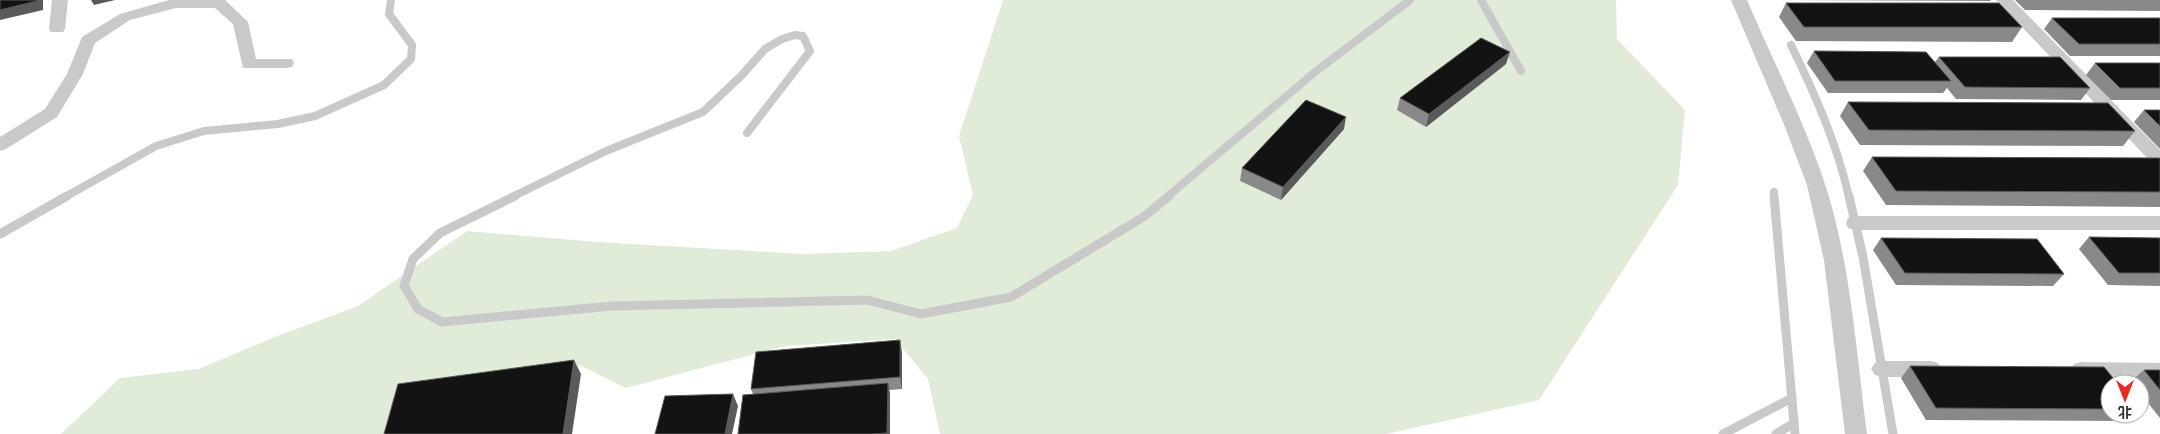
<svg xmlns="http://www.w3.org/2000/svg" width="2160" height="434" viewBox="0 0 2160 434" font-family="Quicksand,'Noto Sans SC',sans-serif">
  <rect width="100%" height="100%" fill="#fff"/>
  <polygon fill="#e0ebd8" points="1003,0 1616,0 1617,39 1685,110 1678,185 1539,400 1386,434 940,434 928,379 895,339 785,346 626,388 580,365 400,394 389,434 61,434 120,378 199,369 272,338 358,306 467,231 597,242 803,254 891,251 957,228 973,195 959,136"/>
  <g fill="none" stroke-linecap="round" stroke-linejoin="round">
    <g stroke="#c9c9c9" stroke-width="8">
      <polyline points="1481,0 1521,71"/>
      <path d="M1791,45C1815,94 1837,144 1849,197"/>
      <polyline points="1774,192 1774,197"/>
      <polyline points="65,197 156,146 204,131 278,124 315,116 384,85 411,59 412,45 389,14 391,0"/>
      <polyline points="512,197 606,151 703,112 741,76 765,49 782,39 795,35 803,36 810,51 747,133"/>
      <polyline points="1167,197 1315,72 1410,0"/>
    </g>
    <g stroke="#c9c9c9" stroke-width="9">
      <polyline points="515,196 440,233 413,259 404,286 418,309 442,322 612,306 867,300 921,314 1011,297 1145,216 1169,196"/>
      <polyline points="1774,196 1795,434"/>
      <polyline points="1849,196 1863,257 1893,434"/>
      <polyline points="0,234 67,196"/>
      <polyline points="1723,434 1792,398"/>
      <polyline points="1776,434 1794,423"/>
    </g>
    <g fill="#c9c9c9" fill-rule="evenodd">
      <polygon points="52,0 68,0 65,29 63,32 51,32 49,29"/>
      <polygon points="169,0 225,0 248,22 256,59 292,59 294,63 292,67 286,68 243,68 233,24 215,8 176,8 130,20 95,43 83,74 57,117 6,149 0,151 0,137 45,109 67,74 82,37 120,14"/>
      <path d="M1731,0H1747C1773,61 1804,121 1825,184C1851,264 1856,351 1867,434H1845L1824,260L1807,185L1785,127Z"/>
      <polygon points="1996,0 2013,0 2160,150 2160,167 2154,165"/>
      <polygon points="1855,216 2160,216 2160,230 1855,230 1848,228 1846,223 1848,218"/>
      <polygon points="1882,361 1931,361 1938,363 1942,369 1938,375 1931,377 1882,377 1875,375 1871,369 1875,363"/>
      <polygon points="2081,362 2160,363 2160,379 2081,378 2074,376 2070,370 2074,364"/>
    </g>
  </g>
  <g fill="#898989">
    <polygon points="1785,0 1991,0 1990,1"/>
    <polygon points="2015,0 2160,0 2160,11 2025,10"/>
    <polygon points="1786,3 2022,27 2012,42 1796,41 1779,17"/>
    <polygon points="2052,18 2160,18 2160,56 2070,56 2044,29"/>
    <polygon points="1814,51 1935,62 1939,57 2090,88 2081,100 1956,99 1947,88 1943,93 1828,93 1807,63"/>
    <polygon points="2095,63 2160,63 2160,100 2111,100 2086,75"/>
    <polygon points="1506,64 1426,127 1397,110 1400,98"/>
    <polygon points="1848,102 2135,131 2123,146 1860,145 1840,116"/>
    <polygon points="2144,110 2160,110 2160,149 2134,122"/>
    <polygon points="1344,129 1281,200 1240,181 1242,168"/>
    <polygon points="1872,157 2160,158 2160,207 1886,205 1863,171"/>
    <polygon points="2089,237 2160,238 2160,286 2108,285 2079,249"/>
    <polygon points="1881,238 2064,274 2053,286 1896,285 1873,250"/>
    <polygon points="902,352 902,389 889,390 890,394 890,434 738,434 753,394 751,389"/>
    <polygon points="1910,366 2110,384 2110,414 2131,414 2124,421 1926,420 1901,378"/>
    <polygon points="2144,370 2160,370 2160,418 2140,393 2140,384 2133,384 2131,381"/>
  </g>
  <g fill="#5a5a5a">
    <polygon points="37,0 43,0 43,10 0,20 0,10"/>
    <polygon points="91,0 115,0 94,5"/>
    <polygon points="1510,52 1506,64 1426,127 1429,114"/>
    <polygon points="1346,117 1344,129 1281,200 1283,187"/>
    <polygon points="900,340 902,352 902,389 900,377"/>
    <polygon points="574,360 581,374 572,434 563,434"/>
    <polygon points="888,383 890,394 890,434 887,434 887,433"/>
    <polygon points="733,394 738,406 732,434 725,434"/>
  </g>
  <g fill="#131313" stroke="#5a5a5a">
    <polygon points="0,0 37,0 37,1 0,10"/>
    <polygon points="1786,3 1999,3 2022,27 1804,27"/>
    <polygon points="2052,18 2160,18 2160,44 2079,44"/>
    <polygon points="1481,38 1510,52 1429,114 1400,98"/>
    <polygon points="1814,51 1926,52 1951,81 1835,81"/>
    <polygon points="1939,57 2060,57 2090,88 1965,87"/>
    <polygon points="2095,63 2160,63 2160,88 2120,88"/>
    <polygon points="1306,100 1346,117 1283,187 1242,168"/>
    <polygon points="1848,102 2108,103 2135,131 1869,130"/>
    <polygon points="2144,110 2160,110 2160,126"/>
    <polygon points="1872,157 2160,158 2160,192 1896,191"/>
    <polygon points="2089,237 2160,238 2160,273 2119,273"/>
    <polygon points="1881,238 2037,239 2064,274 1905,273"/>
    <polygon points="900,340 900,377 751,389 756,352"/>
    <polygon points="574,360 563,434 384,434 398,384"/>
    <polygon points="1910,366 2104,367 2118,384 2110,384 2110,409 1936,408"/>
    <polygon points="2144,370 2160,370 2160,390"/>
    <polygon points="888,383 887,433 872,434 738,434 743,395"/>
    <polygon points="733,394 725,434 655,434 665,396"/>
  </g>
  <g transform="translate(2125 399) rotate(180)"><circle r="24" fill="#ffffff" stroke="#ababab"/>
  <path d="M0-4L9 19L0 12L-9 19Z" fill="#eb2925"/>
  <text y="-8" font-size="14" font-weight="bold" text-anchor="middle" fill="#2c2c2c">北</text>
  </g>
</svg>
